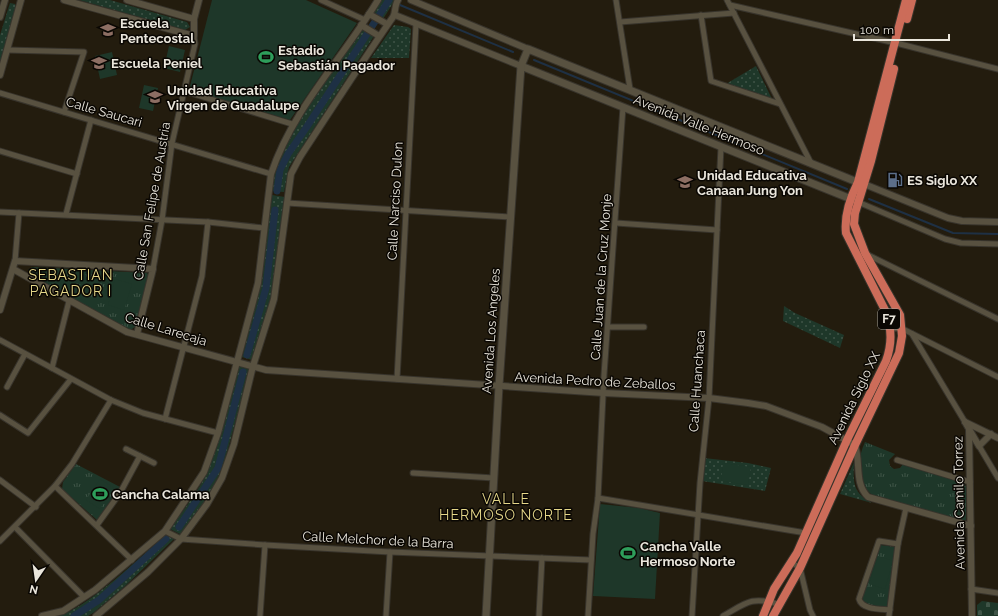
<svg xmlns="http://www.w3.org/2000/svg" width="998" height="616" viewBox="0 0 998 616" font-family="Raleway,sans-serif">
  <defs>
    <pattern id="grass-dots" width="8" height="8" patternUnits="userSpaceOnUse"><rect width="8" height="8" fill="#1e3729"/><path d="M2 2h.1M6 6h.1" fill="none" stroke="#3f5447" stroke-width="1.8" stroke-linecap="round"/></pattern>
    <pattern id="cemetery-stones" width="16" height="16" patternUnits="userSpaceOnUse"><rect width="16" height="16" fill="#1e3729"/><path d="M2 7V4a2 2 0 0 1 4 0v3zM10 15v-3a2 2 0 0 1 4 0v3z" fill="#3f5447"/></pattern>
    <pattern id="park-tufts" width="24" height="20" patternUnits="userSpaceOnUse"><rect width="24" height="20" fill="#1e3729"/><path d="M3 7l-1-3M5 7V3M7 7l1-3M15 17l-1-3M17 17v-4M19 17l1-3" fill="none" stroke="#3f5447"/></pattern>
  </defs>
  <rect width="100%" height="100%" fill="#231c0e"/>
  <g fill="url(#grass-dots)">
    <polygon points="79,0 110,0 187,22 190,27 185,30"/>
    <polygon points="381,0 395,0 383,19 373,12"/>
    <polygon points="10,3 15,4 16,8 0,63 0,35"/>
    <polygon points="394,25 408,27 411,29 409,58 371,58"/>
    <path d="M362,30L374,36L289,167L284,192L271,191C278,137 331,75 362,30Z"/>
    <polygon points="756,66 772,99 726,84"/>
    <polygon points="272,195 285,197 271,300 252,360 242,357 261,284"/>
    <polygon points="784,306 795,313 844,335 840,348 783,321"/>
    <path d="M239,366L250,369L223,467L206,501L180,534L170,529C183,510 199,491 208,470C222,437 230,400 239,366Z"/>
    <polygon points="704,458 748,463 771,468 765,491 702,481"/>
    <path d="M854,462C853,483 853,493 872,503L840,494Z"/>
    <path d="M166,535L174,539L124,587L93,613L88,616H57C86,610 141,556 166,535Z"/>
  </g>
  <polygon fill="url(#cemetery-stones)" points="982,601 998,603 998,616 977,616 977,605"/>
  <g fill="url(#park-tufts)">
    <polygon points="32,267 147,273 149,276 136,326 132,329 129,329 29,275 28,270"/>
    <path d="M865,442L895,454L889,460L890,466L894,469L900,468L903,464L964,483L966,487V520L964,521L872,495C856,482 857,459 865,442Z"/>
    <polygon points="76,464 120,487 97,520 62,489 63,482"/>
    <path d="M880,545L896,547L888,607C879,606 864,607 862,598Z"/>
  </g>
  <g fill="#1e3729">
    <polygon points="212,0 306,0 357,23 290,120 189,90"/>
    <polygon points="169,46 185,50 180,72 164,68"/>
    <polygon points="112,52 117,75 100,79 95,56"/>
    <polygon points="144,85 158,88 153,111 139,108"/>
    <polygon points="115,279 132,284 124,310 108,305"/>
    <polygon points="723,463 751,467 748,485 721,481"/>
    <polygon points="100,479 114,488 100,509 86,500"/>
    <polygon points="600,504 639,508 660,513 655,599 593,596"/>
    <polygon points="878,556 893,561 885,589 869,584"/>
  </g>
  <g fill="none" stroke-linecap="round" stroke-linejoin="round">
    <g stroke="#1e3044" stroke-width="2">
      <polyline points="400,5 513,52"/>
      <polyline points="534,60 847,189"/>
      <polyline points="869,199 953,233 998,234"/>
    </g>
    <g stroke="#1e3044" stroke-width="7">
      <polyline points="277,191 280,170 288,154 306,128 389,0"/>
      <polyline points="247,355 266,288 275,210"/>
      <polyline points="179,527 218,468 243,372"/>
      <polyline points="74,616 99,600 166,539"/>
    </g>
    <g stroke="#38342c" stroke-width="7">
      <g id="minor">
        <polyline points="321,0 365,20"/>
        <polyline points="616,0 630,89"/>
        <polyline points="727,0 811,163"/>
        <polyline points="730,5 900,44 998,69"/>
        <polyline points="701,15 711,81 780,104"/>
        <polyline points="620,22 734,13"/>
        <polyline points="7,50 84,52 64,112"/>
        <polyline points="184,91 292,124"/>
        <polyline points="0,93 271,174"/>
        <polyline points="0,151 77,174"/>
        <polyline points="858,202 945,239 961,243 998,244"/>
        <polyline points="287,203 510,217"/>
        <polyline points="0,212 208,222 264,228"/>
        <polyline points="66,214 91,120"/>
        <polyline points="616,223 717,230"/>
        <polyline points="866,254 998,319"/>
        <polyline points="15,261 19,213"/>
        <polyline points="153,269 162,220 172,143 195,44 194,36"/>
        <polyline points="608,327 644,327"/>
        <polyline points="891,329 901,328 998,377"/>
        <polyline points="912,334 965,422"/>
        <polyline points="0,340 111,400 143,413 218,433"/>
        <polyline points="52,368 69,301"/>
        <polyline points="397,379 416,24"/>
        <polyline points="7,387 25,354"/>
        <polyline points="0,415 28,433 71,379"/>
        <polyline points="165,419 202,276 208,222"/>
        <polyline points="979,446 998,478"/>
        <polyline points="126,449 154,463"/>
        <polyline points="897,460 970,482"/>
        <polyline points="413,473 494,478"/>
        <polyline points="0,480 36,507"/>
        <polyline points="55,486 132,560"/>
        <polyline points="598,498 806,533"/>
        <polyline points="97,525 120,493 140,456"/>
        <polyline points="15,527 84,597"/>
        <polyline points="165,531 181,539 265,545 390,552 591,560"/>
        <polyline points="0,541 55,486 72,464 111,400"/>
        <polyline points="791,562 800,568 810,610 813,616"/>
        <polyline points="971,589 998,593"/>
        <path d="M890,610C881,609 862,610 859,599L879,541L898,544"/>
        <polyline points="260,616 265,545"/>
        <polyline points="386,616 390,552"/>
        <polyline points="539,616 542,558"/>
        <polyline points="588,616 593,534 598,498 604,375 623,107"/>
        <polyline points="692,616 700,483 709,398 721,147"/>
        <path d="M723,616C746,603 751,596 778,604"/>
        <polyline points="889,616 898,544 906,508"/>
      </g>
    </g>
    <g stroke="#38342c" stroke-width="8">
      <g id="tertiary">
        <polyline points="64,0 194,36 194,19 199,0"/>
        <polyline points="127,0 194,19"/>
        <polyline points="411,0 528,49"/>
        <polyline points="369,14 387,24"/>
        <polyline points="395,15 521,66"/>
        <polyline points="0,17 5,0"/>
        <polyline points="361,25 379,36"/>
        <polyline points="0,75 21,0"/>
        <polyline points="864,184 948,218 962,221 998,222"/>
        <path d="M13,269L127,332L266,370L604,393L709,398L748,403L766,406L822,427L855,445C861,463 854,483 868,497L971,526"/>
        <polyline points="0,310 15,261 153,269 137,334"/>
        <polyline points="965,422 979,446 991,434"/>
        <polyline points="965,422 998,438"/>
        <polyline points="969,430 972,616"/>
        <path d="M42,616L63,611L95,590L165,531L204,472L218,433L258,283L271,174C293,108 343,58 378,0"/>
        <path d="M96,616L148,572L181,539L207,504L222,478L234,444L253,366L274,299L291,174L300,157C331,110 361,63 393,17C396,13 394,6 398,0"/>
      </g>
    </g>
    <g stroke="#38342c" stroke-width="9">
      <g id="secondary">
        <polyline points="521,66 856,201"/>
        <polyline points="486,616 499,386 521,66 528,49 862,184"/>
      </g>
    </g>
    <g stroke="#38342c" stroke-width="10">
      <g id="trunk">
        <polyline points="907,19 912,0"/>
        <path d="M763,616L774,589L797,553L847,440L886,361C892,344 892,330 886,312L846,233C844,215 850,198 858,182L906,0"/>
        <polyline points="773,616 800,568 855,445 899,353 902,336 900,315 865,253 854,224 855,213 871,161 894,69"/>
      </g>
    </g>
    <use href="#minor" stroke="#585140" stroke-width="5"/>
    <use href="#tertiary" stroke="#585140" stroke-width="6"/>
    <use href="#secondary" stroke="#585140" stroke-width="7"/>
    <use href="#trunk" stroke="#cc6c59" stroke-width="8"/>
  </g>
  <defs>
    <g id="school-bare" transform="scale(1.2)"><path d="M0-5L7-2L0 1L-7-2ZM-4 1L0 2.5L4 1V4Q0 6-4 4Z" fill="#8d6e63" stroke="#0a0703" stroke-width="2.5" paint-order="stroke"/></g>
    <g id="stadium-bare" transform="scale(1.2)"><path d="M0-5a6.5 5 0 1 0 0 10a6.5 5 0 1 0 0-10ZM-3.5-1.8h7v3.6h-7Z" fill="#2e9e5b" stroke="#0a0703" stroke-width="2.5" paint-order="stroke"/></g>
    <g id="fuel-bare" transform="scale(1.2)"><path d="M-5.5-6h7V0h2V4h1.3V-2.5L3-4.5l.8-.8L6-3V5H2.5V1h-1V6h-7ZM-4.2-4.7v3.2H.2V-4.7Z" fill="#5c6f8a" stroke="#0a0703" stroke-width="2.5" paint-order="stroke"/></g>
  </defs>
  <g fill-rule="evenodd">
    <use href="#school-bare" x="108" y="30"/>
    <use href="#stadium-bare" x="266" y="57"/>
    <use href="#school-bare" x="99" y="63"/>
    <use href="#school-bare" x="155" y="97"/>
    <use href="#fuel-bare" x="895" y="180"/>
    <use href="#school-bare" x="685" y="182"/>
    <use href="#stadium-bare" x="100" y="494"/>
    <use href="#stadium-bare" x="628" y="553"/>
  </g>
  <g text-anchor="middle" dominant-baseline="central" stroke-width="3" stroke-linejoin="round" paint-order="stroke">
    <rect fill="#0a0703" stroke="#a7a39b" stroke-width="1" x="878" y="309" width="22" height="20" rx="3"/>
    <g font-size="12" font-weight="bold" fill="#eae6dc">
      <text x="889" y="319">F7</text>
    </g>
    <g font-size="13" font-weight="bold" fill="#eae6dc" stroke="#0a0703" text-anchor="start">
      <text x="120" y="23">Escuela<tspan x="120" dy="15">Pentecostal</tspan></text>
      <text x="278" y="50">Estadio<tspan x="278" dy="15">Sebastián Pagador</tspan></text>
      <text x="111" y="63">Escuela Peniel</text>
      <text x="167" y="90">Unidad Educativa<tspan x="167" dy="15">Virgen de Guadalupe</tspan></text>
      <text x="697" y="175">Unidad Educativa<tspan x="697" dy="15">Canaan Jung Yon</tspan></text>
      <text x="907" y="180">ES Siglo XX</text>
      <text x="112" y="494">Cancha Calama</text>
      <text x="640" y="546">Cancha Valle<tspan x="640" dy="15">Hermoso Norte</tspan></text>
    </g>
    <g font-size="13" fill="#eae6dc" stroke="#0a0703">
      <text transform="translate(104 112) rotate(16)">Calle Saucari</text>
      <text transform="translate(699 125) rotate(22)">Avenida Valle Hermoso</text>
      <text transform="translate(152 201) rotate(-80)">Calle San Felipe de Austria</text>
      <text transform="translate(395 201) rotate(-87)">Calle Narciso Dulon</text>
      <text transform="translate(601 277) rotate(-86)">Calle Juan de la Cruz Monje</text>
      <text transform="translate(166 329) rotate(17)">Calle Larecaja</text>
      <text transform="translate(491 331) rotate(-86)">Avenida Los Angeles</text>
      <text transform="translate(595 381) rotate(3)">Avenida Pedro de Zeballos</text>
      <text transform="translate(697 381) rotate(-86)">Calle Huanchaca</text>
      <text transform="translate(854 398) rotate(-64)">Avenida Siglo XX</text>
      <text transform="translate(959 503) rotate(-91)">Avenida Camilo Torrez</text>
      <text transform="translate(378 540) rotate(3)">Calle Melchor de la Barra</text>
    </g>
    <g font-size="14" letter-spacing="1" fill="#e5d789" stroke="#0a0703">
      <text x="71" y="275">SEBASTIAN<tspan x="71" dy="16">PAGADOR I</tspan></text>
      <text x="506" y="499">VALLE<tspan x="506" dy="16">HERMOSO NORTE</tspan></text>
    </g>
  </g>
  <g transform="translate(36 580) rotate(193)" stroke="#0a0703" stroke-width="3" paint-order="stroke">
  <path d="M0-3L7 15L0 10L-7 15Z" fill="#eae6dc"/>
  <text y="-6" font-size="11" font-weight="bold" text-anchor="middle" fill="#eae6dc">N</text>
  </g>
  <path d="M854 34v6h95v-6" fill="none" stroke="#eae6dc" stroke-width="2"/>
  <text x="860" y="34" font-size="12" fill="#eae6dc" stroke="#0a0703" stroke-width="3" paint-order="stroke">100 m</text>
</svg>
